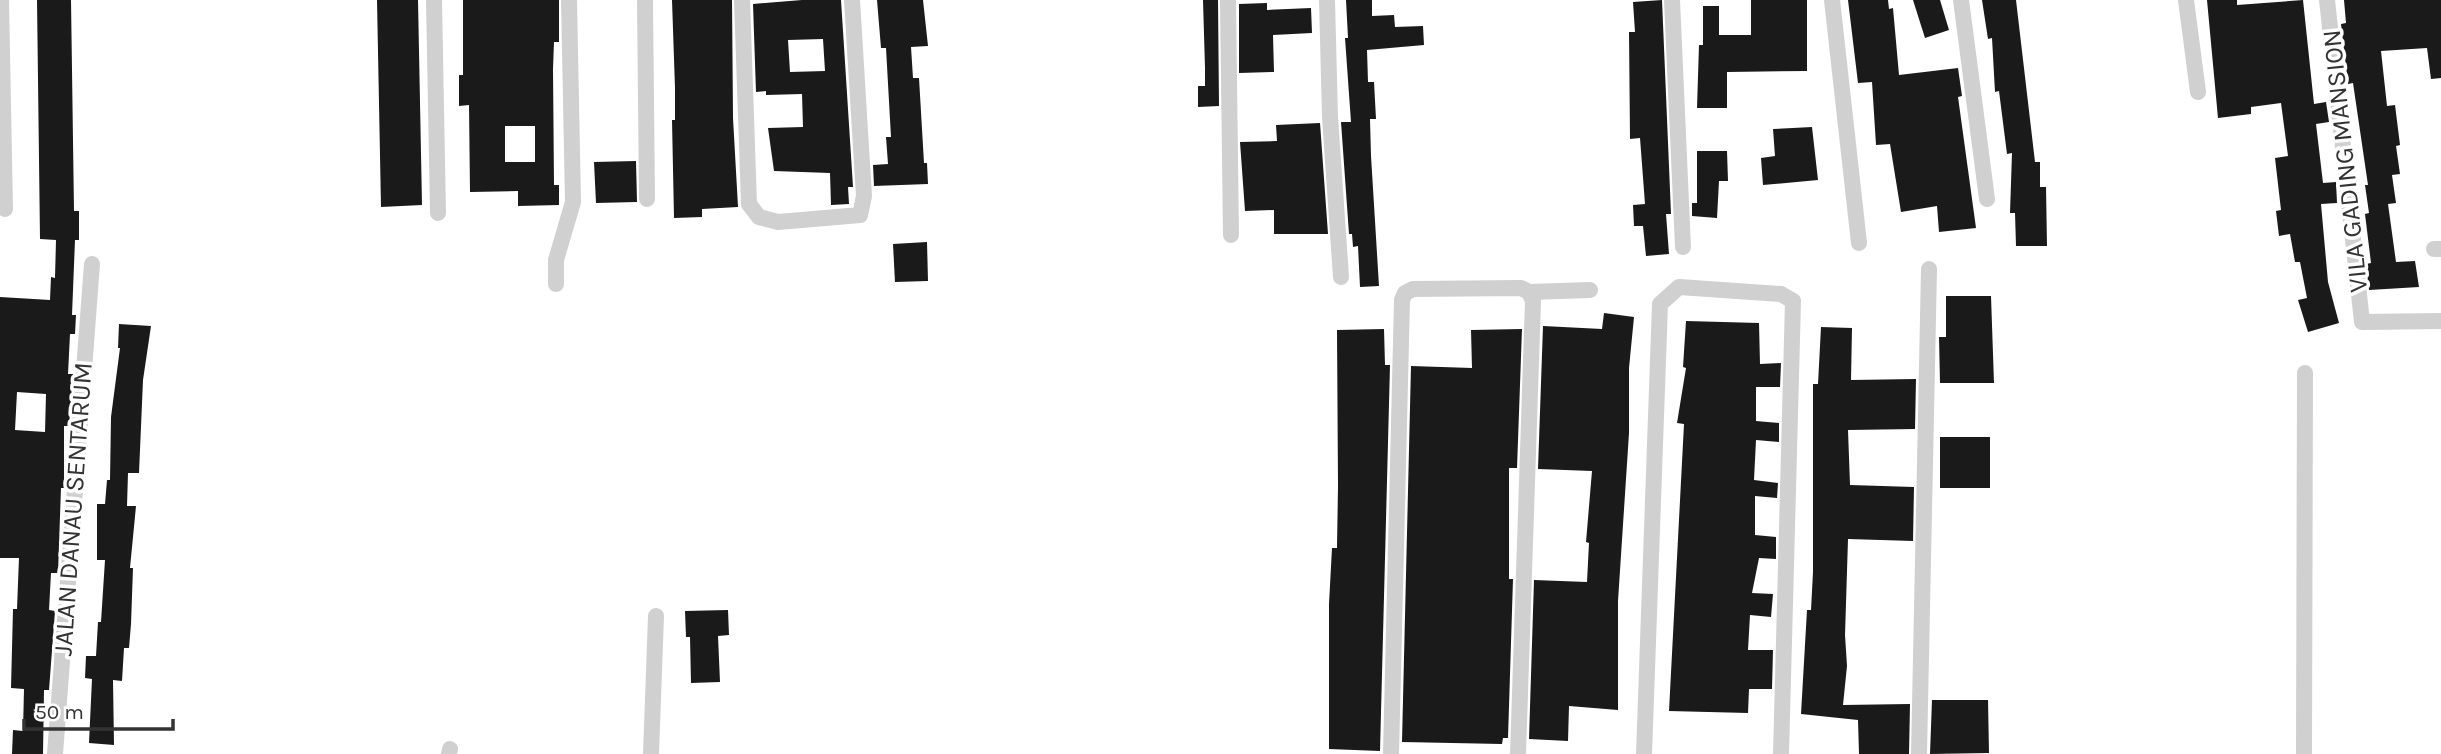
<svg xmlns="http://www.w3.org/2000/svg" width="2441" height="754" viewBox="0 0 2441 754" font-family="Karla,sans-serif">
  <rect width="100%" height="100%" fill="#fff"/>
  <g fill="#1a1a1a" fill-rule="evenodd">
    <path d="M37,0H71L74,211H79V240H75L72,315H76L75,334H70L68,374H73L72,385L69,426H64V488H61L58,573H51L49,610L55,611L49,690H44L43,754H12L13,730L23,731L24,689L11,688L13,609H17L19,558H0V297L50,300L51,277L55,278L56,240L40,239ZM17,392L46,394L45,432L15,430Z"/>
    <polygon points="377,0 418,0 422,205 381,207"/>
    <path d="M463,0H559V42H554L553,69L554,185H559V205L518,206V191L470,192L469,105L459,106V75H463ZM505,126H535V162H505Z"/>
    <polygon points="672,0 732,0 733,118 738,207 702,209 702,217 674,218 672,120 675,120 675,88"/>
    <path d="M802,0H841L853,187H848L849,204L831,205L830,173L774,171L768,128L803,127L802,94L766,95V91L756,92L753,4ZM823,39L825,71L790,72L788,40Z"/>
    <polygon points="877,0 923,0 928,46 911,47 913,78 919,78 924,163 927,163 928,184 874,186 873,165 888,164 886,137 891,137 886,48 881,48"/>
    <polygon points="1203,0 1218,0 1219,106 1198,107 1198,86 1205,86 1205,68"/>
    <polygon points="1346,0 1372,0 1372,16 1394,15 1395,27 1423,26 1424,45 1367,50 1368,82 1374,82 1376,119 1370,119 1371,156 1379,286 1360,287 1358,246 1353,247 1352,234 1349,234 1341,122 1351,122 1345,38 1348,38"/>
    <polygon points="1662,0 1671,214 1666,214 1669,254 1646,256 1643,226 1634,226 1633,205 1645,204 1640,138 1630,139 1629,32 1635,32 1633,2"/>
    <polygon points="1751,0 1807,0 1807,71 1727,72 1727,108 1697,108 1699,45 1703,45 1703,6 1719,6 1719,35 1751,35"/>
    <polygon points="1848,0 1888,0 1889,9 1893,8 1899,75 1958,68 1962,96 1958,97 1976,228 1939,232 1937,206 1901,212 1890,144 1876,145 1872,82 1858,83"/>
    <polygon points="1913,0 1940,0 1949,30 1925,38"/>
    <polygon points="1982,0 2016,0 2035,162 2040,162 2040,187 2046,187 2047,246 2016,246 2015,213 2010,213 2012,153 2007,154 1999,91 1995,92 1992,38 1988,39"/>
    <polygon points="2207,0 2237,0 2237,5 2303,0 2314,104 2326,102 2329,122 2316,124 2323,183 2336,182 2337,203 2321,204 2328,282 2339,323 2308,332 2298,300 2307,298 2300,262 2295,262 2290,234 2279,236 2276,211 2281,210 2275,158 2288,156 2281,103 2251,107 2251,114 2218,118"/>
    <polygon points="2344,0 2441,0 2441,78 2431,79 2427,48 2381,51 2387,106 2395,105 2400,145 2396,146 2400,174 2392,175 2396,203 2388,204 2396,262 2415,261 2419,287 2369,290 2366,264 2371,263 2365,214 2369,213 2365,185 2368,185 2353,83 2348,84 2341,24 2346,23"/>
    <polygon points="1267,3 1267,10 1311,8 1312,33 1273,35 1274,72 1239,73 1239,4"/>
    <polygon points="1320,123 1328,234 1274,234 1274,210 1245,211 1240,142 1277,141 1276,125"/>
    <polygon points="1812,127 1818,180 1763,185 1761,158 1775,156 1773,129"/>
    <polygon points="1697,151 1727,151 1728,181 1719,181 1717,218 1692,216 1692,203 1697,203"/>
    <polygon points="636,161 637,202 596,203 594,162"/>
    <polygon points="927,242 928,281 895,282 893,244"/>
    <polygon points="1946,296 1991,296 1994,383 1940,383 1939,337 1946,337"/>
    <polygon points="1604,313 1634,317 1629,368 1629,433 1618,601 1618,710 1569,706 1568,741 1529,739 1534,580 1587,582 1589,543 1586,542 1592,471 1538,469 1543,326 1602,329"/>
    <polygon points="1686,321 1759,323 1760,364 1781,363 1780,387 1756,387 1756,421 1779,423 1779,442 1756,440 1754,480 1778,483 1777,498 1755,496 1755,535 1776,537 1776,559 1759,558 1752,593 1773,594 1771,617 1750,615 1748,650 1773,650 1772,689 1749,689 1748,713 1669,711 1684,424 1677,423 1686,368 1683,367"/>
    <polygon points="119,324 151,326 143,380 139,473 128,473 127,506 136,506 130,568 133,568 131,624 129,648 124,648 122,681 113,680 114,745 89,743 92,679 85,678 86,656 96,656 98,622 101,622 105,560 97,560 97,504 105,504 107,480 110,480 111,417 120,348 118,348"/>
    <polygon points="1821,327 1852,328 1851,380 1916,379 1915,429 1848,430 1850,485 1914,487 1913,541 1848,539 1845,635 1847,666 1843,705 1910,704 1909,754 1859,754 1858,720 1801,714 1807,610 1811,610 1813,572 1813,384 1818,384"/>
    <polygon points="1384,329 1385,365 1390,365 1380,751 1329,749 1329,604 1332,548 1337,548 1338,486 1337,330"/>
    <polygon points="1522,329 1517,468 1509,468 1509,579 1513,579 1508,738 1503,738 1502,744 1402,742 1411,366 1472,368 1471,330"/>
    <rect x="1940" y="437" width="50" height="51"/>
    <polygon points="728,610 729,635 718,636 720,682 691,683 690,637 686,637 685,611"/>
    <polygon points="1932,700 1988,700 1989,753 1930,754"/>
  </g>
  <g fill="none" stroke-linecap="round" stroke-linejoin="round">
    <g stroke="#d0d0d0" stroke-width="16">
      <polyline points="1,0 5,209"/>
      <polyline points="434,0 438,213"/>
      <polyline points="645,0 647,199"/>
      <polyline points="742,0 749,204 759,217 778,222 860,215 864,196 852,0"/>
      <polyline points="1228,0 1231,235"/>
      <polyline points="1327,0 1330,117 1341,277"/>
      <polyline points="1672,0 1683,247"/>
      <polyline points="1832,0 1859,243"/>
      <polyline points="1961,0 1987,199"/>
      <polyline points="2186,0 2198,92"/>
      <polyline points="2327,0 2362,322 2441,321"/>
      <polyline points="2434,249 2441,249"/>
      <polyline points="556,284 556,260 573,202 569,0"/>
      <polyline points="1529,292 1590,290"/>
      <polyline points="55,754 92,264"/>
      <polyline points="449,754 450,749"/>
      <polyline points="651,754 656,616"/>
      <polyline points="1391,754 1402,300 1405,293 1413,289 1521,288 1529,292 1533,301 1518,754"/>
      <polyline points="1644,754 1660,304 1679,287 1781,294 1793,301 1781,754"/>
      <polyline points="1919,754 1929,269"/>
      <polyline points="2304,754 2305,373"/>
    </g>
  </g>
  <g text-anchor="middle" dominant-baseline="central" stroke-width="7" stroke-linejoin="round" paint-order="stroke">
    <g font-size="26" fill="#333" stroke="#fff">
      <text transform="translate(2345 161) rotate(-96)">VILA GADING MANSION</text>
      <text transform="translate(73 509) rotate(-86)">JALAN DANAU SENTARUM</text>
    </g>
  </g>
  <path d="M24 719v10h149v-10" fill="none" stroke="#333333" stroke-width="3.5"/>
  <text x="35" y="719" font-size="21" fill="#333333" stroke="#ffffff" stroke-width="5" paint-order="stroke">50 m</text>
</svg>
